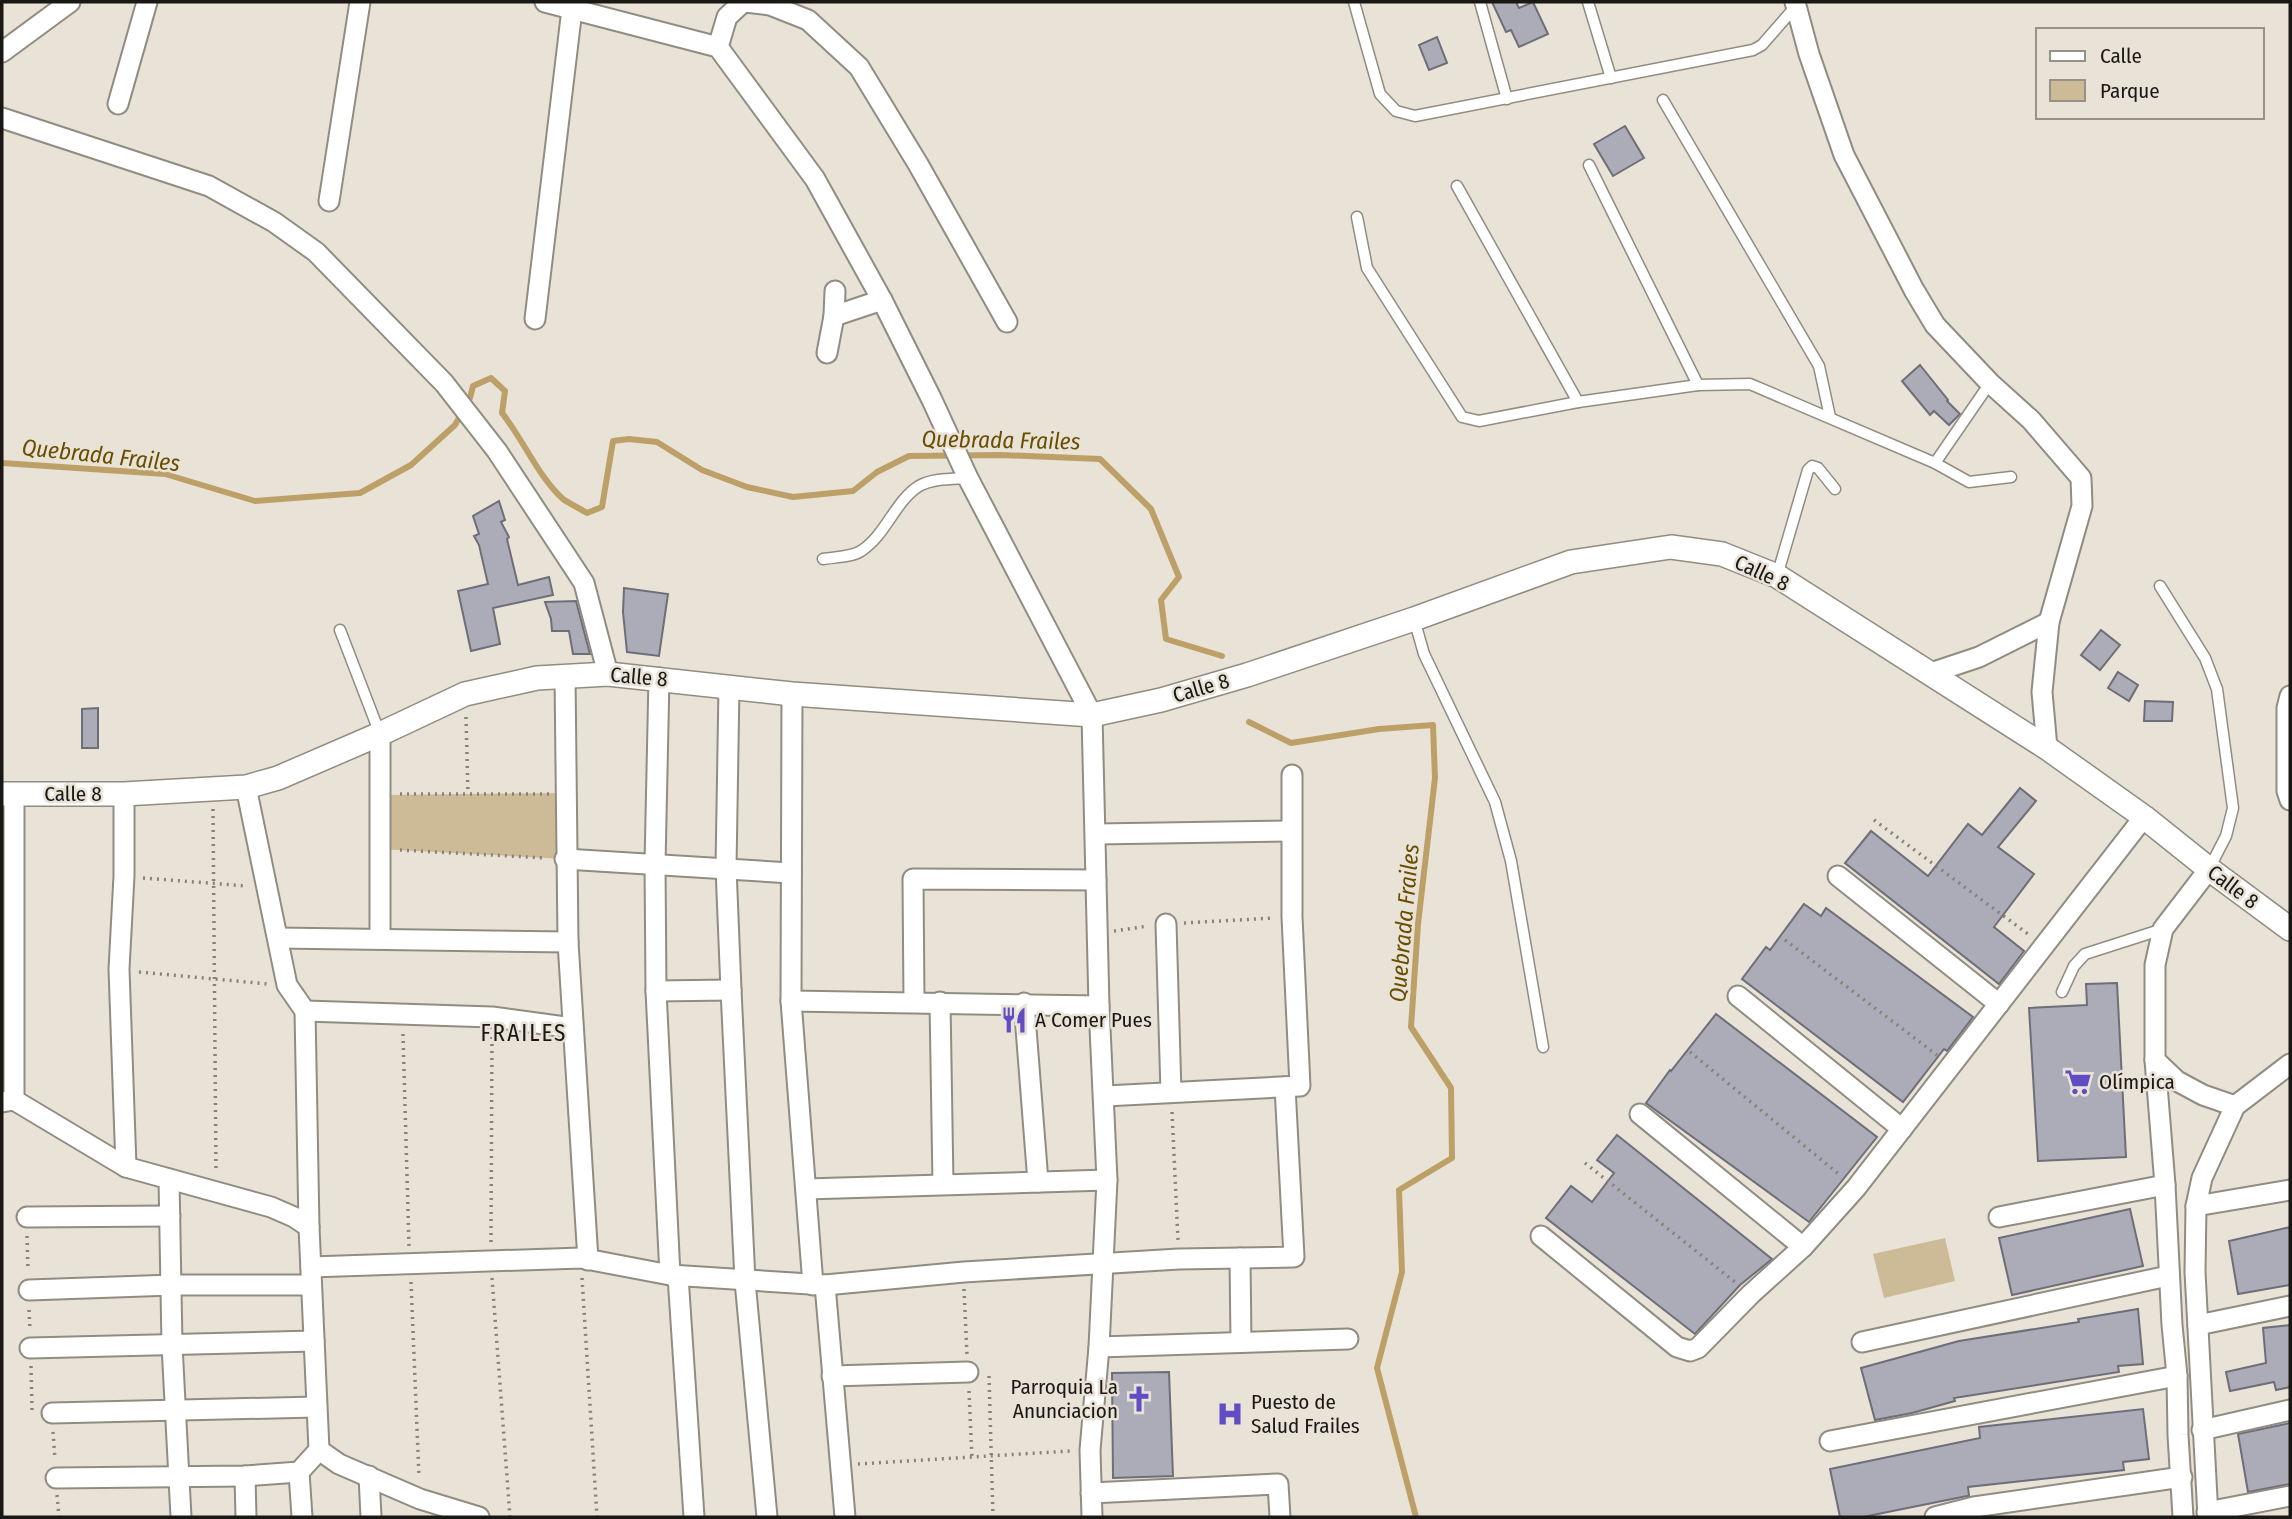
<svg xmlns="http://www.w3.org/2000/svg" width="2292" height="1519" viewBox="0 0 2292 1519" font-family="'Fira Sans Condensed',sans-serif">
  <rect width="100%" height="100%" fill="#e9e3d7"/>
  <g fill="#cdbb97">
    <polygon points="565,793 565,859 379,849 379,795"/>
    <polygon points="1945,1238 1955,1281 1884,1298 1873,1254"/>
  </g>
  <g fill="none" stroke-linecap="round" stroke-linejoin="round">
    <g stroke="#bda067" stroke-width="6">
      <path d="M2,463L165,474L255,501L360,493L411,465L455,425L470,398L473,386L491,378L505,391L502,413C523,439 539,478 563,499C570,504 579,508 587,513L602,507L613,441L629,439L657,442L702,470L747,487L793,497L853,491L877,472L909,456L1001,455L1100,459L1151,509L1179,577L1161,600L1166,639L1222,656"/>
      <polyline points="1249,722 1291,743 1379,729 1433,725 1435,778 1418,924 1411,1027 1451,1088 1452,1158 1399,1190 1402,1272 1377,1368 1416,1517"/>
    </g>
  </g>
  <g fill="#acacb8" stroke="#6e6e79" stroke-width="2">
    <polygon points="1492,2 1516,2 1519,8 1533,2 1548,34 1519,47 1511,30 1506,32"/>
    <polygon points="1437,37 1447,63 1429,70 1419,45"/>
    <polygon points="1625,126 1644,158 1613,176 1594,144"/>
    <polygon points="1920,365 1948,400 1947,401 1960,414 1949,425 1934,411 1930,415 1902,381"/>
    <polygon points="499,501 505,520 501,522 509,537 507,539 518,585 549,577 553,595 493,608 500,644 471,651 458,591 488,584 479,545 474,536 479,534 473,516"/>
    <polygon points="624,588 668,594 659,656 627,652 623,612"/>
    <polygon points="576,601 590,654 573,654 569,631 552,631 551,619 545,602"/>
    <polygon points="2101,630 2120,645 2100,670 2081,655"/>
    <polygon points="2118,672 2138,685 2129,701 2108,688"/>
    <polygon points="2145,701 2173,702 2172,721 2144,721"/>
    <polygon points="98,708 98,748 82,748 82,709"/>
    <polygon points="2020,788 2036,801 1998,847 2034,874 1994,927 2024,951 1999,984 1845,863 1871,831 1928,876 1968,824 1982,835"/>
    <polygon points="1804,904 1821,916 1826,908 1973,1017 1947,1051 1944,1049 1903,1102 1742,979 1766,947 1770,950"/>
    <polygon points="2117,983 2126,1157 2038,1161 2029,1008 2087,1005 2086,984"/>
    <polygon points="1716,1014 1877,1137 1809,1222 1646,1103 1670,1070 1671,1071"/>
    <polygon points="1617,1135 1772,1259 1740,1285 1695,1334 1546,1218 1571,1186 1592,1202 1614,1173 1597,1160"/>
    <polygon points="2130,1209 2143,1266 2012,1295 1999,1238"/>
    <polygon points="2290,1227 2290,1285 2238,1294 2229,1241"/>
    <polygon points="2138,1309 2143,1364 2118,1366 2119,1372 1954,1398 1955,1401 1912,1413 1875,1420 1861,1368 1959,1341 2079,1322 2078,1319"/>
    <polygon points="2290,1325 2290,1387 2276,1390 2274,1382 2230,1391 2226,1372 2266,1363 2263,1328"/>
    <polygon points="1169,1372 1173,1476 1113,1478 1112,1373"/>
    <polygon points="2143,1409 2149,1459 2123,1462 2124,1470 1968,1487 1969,1496 1967,1496 1863,1517 1840,1517 1830,1469 1980,1438 1979,1427"/>
    <polygon points="2290,1423 2290,1484 2248,1492 2238,1434"/>
  </g>
  <g fill="none" stroke-linecap="round" stroke-linejoin="round">
    <g stroke="#918c81" stroke-width="13">
      <g id="service">
        <polyline points="1354,2 1380,94 1396,111 1415,116 1753,50 1762,45 1796,6"/>
        <polyline points="1480,2 1507,99"/>
        <polyline points="1588,2 1611,78"/>
        <polyline points="1663,100 1819,366 1830,417"/>
        <polyline points="1589,165 1698,385"/>
        <polyline points="1457,186 1578,402"/>
        <polyline points="1357,217 1367,268 1462,417 1479,421 1578,402 1698,385 1750,384 1935,463 1969,482 2011,477"/>
        <polyline points="1935,463 1990,383"/>
        <path d="M823,559C835,557 852,557 861,551C886,535 895,501 919,486C933,478 953,479 968,478"/>
        <polyline points="1777,576 1808,470 1812,466 1818,468 1835,489"/>
        <polyline points="2160,586 2205,658 2217,689 2233,808 2226,836 2209,869"/>
        <polyline points="1414,619 1424,654 1495,802 1511,861 1543,1047"/>
        <polyline points="340,630 380,734"/>
        <polyline points="2062,992 2074,966 2085,954 2163,929"/>
      </g>
    </g>
    <g stroke="#918c81" stroke-width="23">
      <g id="minor">
        <polyline points="545,2 718,47 815,179 882,300 932,400 968,478 1092,715 1099,1006 1107,1180 1099,1347 1090,1450 1092,1517"/>
        <polyline points="745,2 770,5 808,20 859,67 918,164 1007,322"/>
        <polyline points="1795,2 1809,54 1844,155 1914,290 1935,325 1990,383 2031,420 2081,478 2082,506 2049,622 2042,692 2047,748"/>
        <polyline points="718,47 727,17 743,2"/>
        <polyline points="2,52 70,2"/>
        <polyline points="118,104 147,2"/>
        <polyline points="2,118 209,186 274,222 316,252 444,383 497,451 584,583 608,674"/>
        <polyline points="329,201 360,2"/>
        <polyline points="834,316 835,291"/>
        <polyline points="535,319 572,9"/>
        <polyline points="827,353 834,316 882,300"/>
        <polyline points="1931,673 1979,657 2049,622"/>
        <polyline points="565,676 568,942 588,1260"/>
        <polyline points="659,678 655,864 656,991 670,1275"/>
        <polyline points="729,687 726,868 731,990 745,1281 767,1517"/>
        <polyline points="792,694 791,1001 813,1285"/>
        <polyline points="2290,696 2287,708 2287,791 2290,800"/>
        <polyline points="380,734 380,939"/>
        <polyline points="124,794 124,876 119,969 126,1167"/>
        <polyline points="1096,834 1291,831"/>
        <polyline points="565,859 791,873"/>
        <polyline points="1838,876 1999,1004"/>
        <polyline points="1166,924 1171,1092"/>
        <polyline points="278,938 568,942"/>
        <polyline points="656,991 731,990"/>
        <polyline points="1738,996 1902,1129"/>
        <polyline points="791,1001 1099,1006"/>
        <polyline points="914,1002 913,879 1096,880"/>
        <polyline points="940,1002 943,1184"/>
        <polyline points="1024,1003 1038,1182"/>
        <polyline points="305,1011 492,1017 573,1028"/>
        <polyline points="2155,1060 2177,1081 2203,1095 2235,1106"/>
        <polyline points="1105,1096 1300,1086 1292,917 1292,775"/>
        <polyline points="14,1100 14,794"/>
        <polyline points="2,1102 14,1100 126,1167 271,1207 294,1217 309,1227"/>
        <polyline points="1640,1114 1803,1247"/>
        <polyline points="169,1179 172,1345 181,1517"/>
        <polyline points="806,1189 1107,1180"/>
        <polyline points="2196,1206 2290,1190"/>
        <polyline points="27,1217 170,1216"/>
        <polyline points="1999,1217 2165,1185"/>
        <polyline points="1541,1236 1677,1347 1690,1351 1698,1348 1751,1294 1803,1247 1856,1188 2144,817"/>
        <polyline points="1240,1258 1241,1342"/>
        <polyline points="311,1267 581,1258 670,1275 825,1285 964,1272 1179,1259 1294,1257 1285,1087"/>
        <polyline points="678,1276 694,1517"/>
        <polyline points="825,1285 845,1517"/>
        <polyline points="29,1290 173,1285 311,1285"/>
        <polyline points="2198,1325 2290,1306"/>
        <polyline points="1862,1342 2168,1276"/>
        <polyline points="1099,1347 1348,1339"/>
        <polyline points="30,1348 314,1341"/>
        <polyline points="832,1376 968,1372"/>
        <polyline points="52,1413 316,1407"/>
        <polyline points="2202,1430 2290,1410"/>
        <polyline points="1830,1441 2177,1376"/>
        <polyline points="319,1450 339,1464 420,1499 479,1517"/>
        <polyline points="299,1472 302,1517"/>
        <polyline points="245,1476 246,1517"/>
        <polyline points="369,1476 371,1517"/>
        <polyline points="56,1478 245,1476 299,1472 319,1450 309,1227 305,1011 287,985 246,787"/>
        <polyline points="1091,1493 1278,1484 1280,1517"/>
        <polyline points="2207,1512 2290,1496"/>
        <polyline points="1935,1517 1974,1507 2182,1477"/>
        <polyline points="2183,1517 2178,1435 2177,1376 2172,1325 2165,1185 2155,1060 2155,965 2163,929 2209,869"/>
        <polyline points="2208,1517 2195,1272 2196,1206 2202,1178 2235,1106 2290,1064"/>
      </g>
    </g>
    <g stroke="#918c81" stroke-width="26">
      <polyline id="tertiary" points="2,794 124,794 246,787 278,778 380,734 465,694 537,678 608,674 792,694 1092,715 1161,700 1247,675 1414,619 1571,562 1671,547 1722,554 1777,576 2047,748 2144,817 2209,869 2290,929"/>
    </g>
    <g stroke="#86827a" stroke-width="3.5" stroke-dasharray="2 5" stroke-linecap="butt">
      <polyline points="466,717 468,794"/>
      <polyline points="400,794 549,794"/>
      <polyline points="213,809 216,1172"/>
      <polyline points="1874,820 2028,934"/>
      <polyline points="400,850 546,858"/>
      <polyline points="143,878 247,886"/>
      <polyline points="1184,923 1274,918"/>
      <polyline points="1114,931 1148,926"/>
      <polyline points="1785,940 1937,1055"/>
      <polyline points="139,972 268,984"/>
      <polyline points="403,1034 409,1246"/>
      <polyline points="1690,1052 1841,1176"/>
      <polyline points="1172,1112 1178,1240"/>
      <polyline points="1585,1163 1735,1282"/>
      <polyline points="27,1236 28,1270"/>
      <polyline points="491,1242 492,1037"/>
      <polyline points="492,1278 510,1517"/>
      <polyline points="582,1278 597,1517"/>
      <polyline points="411,1282 419,1477"/>
      <polyline points="964,1289 967,1355"/>
      <polyline points="29,1310 30,1330"/>
      <polyline points="31,1366 32,1410"/>
      <polyline points="989,1376 993,1517"/>
      <polyline points="969,1391 972,1459"/>
      <polyline points="53,1432 55,1459"/>
      <polyline points="858,1464 1070,1451"/>
      <polyline points="57,1495 59,1517"/>
    </g>
    <use href="#service" stroke="#fff" stroke-width="10"/>
    <use href="#minor" stroke="#fff" stroke-width="19"/>
    <use href="#tertiary" stroke="#fff" stroke-width="23"/>
  </g>
  <defs>
    <g id="restaurant-bare" transform="scale(2.1)"><path d="M-5-6h1v4h1v-4h1v4h1v-4h1v5L-1.5 .5V6h-2V.5L-5-1ZM5-6V6H3V1.5H1.5Q1.5-4 5-6Z" fill="#614cc5" stroke="#e9e3d7" stroke-width="2.5" paint-order="stroke"/></g>
    <g id="supermarket-bare" transform="scale(2.1)"><path d="M-6-5.5h2.5l.6 2H6L4.5 2H-2.5L-4.4-4H-6ZM-1.5 3.2a1.3 1.3 0 1 0 .1 0ZM3 3.2a1.3 1.3 0 1 0 .1 0Z" fill="#614cc5" stroke="#e9e3d7" stroke-width="2.5" paint-order="stroke"/></g>
    <g id="church-bare" transform="scale(2.1)"><path d="M-1.2-6h2.4v3.5h3.3v2.4h-3.3V6h-2.4V-.1h-3.3v-2.4h3.3Z" fill="#614cc5" stroke="#e9e3d7" stroke-width="2.5" paint-order="stroke"/></g>
    <g id="hospital-bare" transform="scale(2.1)"><path d="M-5-5h3v3.5h4V-5h3V5h-3V1.5h-4V5h-3Z" fill="#614cc5" stroke="#e9e3d7" stroke-width="2.5" paint-order="stroke"/></g>
  </defs>
  <g fill-rule="evenodd">
    <use href="#restaurant-bare" x="1014" y="1020"/>
    <use href="#supermarket-bare" x="2078" y="1082"/>
    <use href="#church-bare" x="1139" y="1399"/>
    <use href="#hospital-bare" x="1230" y="1414"/>
  </g>
  <g text-anchor="middle" dominant-baseline="central" stroke-width="5" stroke-linejoin="round" paint-order="stroke">
    <g font-size="21" fill="#1a1814" stroke="#e9e3d7">
      <text transform="translate(1762 573) rotate(25)">Calle 8</text>
      <text transform="translate(639 677) rotate(5)">Calle 8</text>
      <text transform="translate(1201 688) rotate(-16)">Calle 8</text>
      <text x="73" y="794">Calle 8</text>
      <text transform="translate(2233 887) rotate(37)">Calle 8</text>
    </g>
    <g font-size="21" fill="#1a1814" stroke="#e9e3d7" text-anchor="start">
      <text x="1035" y="1020">A Comer Pues</text>
      <text x="2099" y="1082">Olímpica</text>
      <text x="1118" y="1387" text-anchor="end">Parroquia La<tspan x="1118" dy="24">Anunciacion</tspan></text>
      <text x="1251" y="1402">Puesto de<tspan x="1251" dy="24">Salud Frailes</tspan></text>
    </g>
    <g font-size="23" font-style="italic" fill="#694d00" stroke="#e9e3d7">
      <text transform="translate(1001 440) rotate(1)">Quebrada Frailes</text>
      <text transform="translate(101 455) rotate(6)">Quebrada Frailes</text>
      <text transform="translate(1404 923) rotate(-85)">Quebrada Frailes</text>
    </g>
    <g font-size="23" letter-spacing="2" fill="#1a1814" stroke="#e9e3d7">
      <text x="524" y="1033">FRAILES</text>
    </g>
  </g>
  <rect width="2292" height="1519" fill="none" stroke="#1a1814" stroke-width="7"/>
  <rect x="2036" y="28" width="228" height="91" fill="#e9e3d7" stroke="#969289" stroke-width="2"/>
  <rect x="2050" y="51" width="35" height="10" fill="#ffffff" stroke="#969289" stroke-width="2"/>
  <text x="2100" y="63" font-size="21" fill="#1a1814">Calle</text>
  <rect x="2050" y="80" width="35" height="21" fill="#cdbb97" stroke="#969289" stroke-width="2"/>
  <text x="2100" y="98" font-size="21" fill="#1a1814">Parque</text>
</svg>
